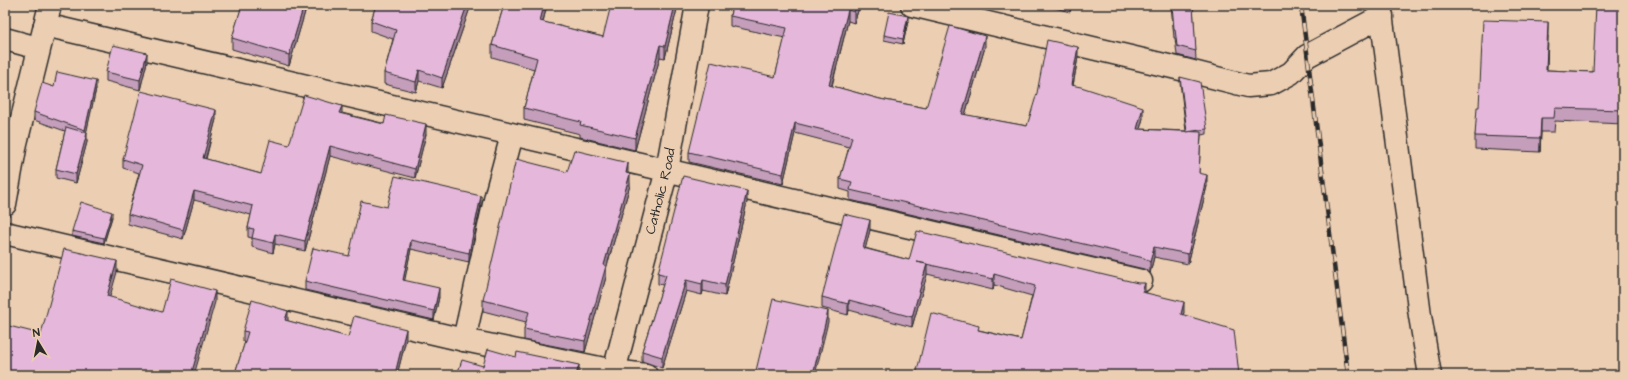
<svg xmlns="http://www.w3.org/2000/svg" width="1628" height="380" viewBox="0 0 1628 380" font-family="'Architects Daughter',sans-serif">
  <rect width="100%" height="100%" fill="#ecceb2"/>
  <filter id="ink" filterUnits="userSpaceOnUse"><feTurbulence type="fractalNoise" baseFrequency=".025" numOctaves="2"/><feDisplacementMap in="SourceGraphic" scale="8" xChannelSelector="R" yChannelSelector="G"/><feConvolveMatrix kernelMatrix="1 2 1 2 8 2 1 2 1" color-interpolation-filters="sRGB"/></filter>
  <g filter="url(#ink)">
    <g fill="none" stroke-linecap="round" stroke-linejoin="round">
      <g stroke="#2b2b2b" stroke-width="25">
        <g id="minor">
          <polyline points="912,5 1185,70 1248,86 1271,84 1291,73 1307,56 1382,16"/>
          <polyline points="1380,5 1420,316 1430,375"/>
          <path d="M45,25C410,111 776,195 1141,281"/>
          <polyline points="5,39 38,48"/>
          <polyline points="5,204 16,143 50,5"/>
          <polyline points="5,233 464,340 614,371 646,375"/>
          <polyline points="464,340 497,191 512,135"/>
          <path id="s1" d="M613,375L667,170L697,5"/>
        </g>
      </g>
      <use href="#minor" stroke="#ecceb2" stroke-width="22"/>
      <g stroke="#2b2b2b" stroke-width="4.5">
        <polyline id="rail" points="1301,5 1348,375"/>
      </g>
      <use href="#rail" stroke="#ecceb2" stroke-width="3" stroke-dasharray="9" stroke-linecap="butt"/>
    </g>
    <g fill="#c59ebc" stroke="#2b2b2b">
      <polygon points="236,5 307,5 289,66 232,49 232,38 242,6"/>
      <polygon points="376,5 471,5 442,88 419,81 416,92 384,84 384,73 393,39 371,31 371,21"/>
      <polygon points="504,5 547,5 543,22 603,37 678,5 665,58 660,57 635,150 580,137 580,134 524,120 524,108 534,69 492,57 492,45"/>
      <polygon points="732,5 860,5 854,23 848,21 832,86 880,99 926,108 985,47 965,115 1027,126 1078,57 1073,86 1143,118 1140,129 1186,131 1180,82 1180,77 1207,129 1207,134 1201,135 1199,173 1207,186 1188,264 1154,257 1150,273 1144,269 850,200 850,192 840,189 840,179 849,147 795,133 783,184 689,162 689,152 775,77 785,38 730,26 730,16"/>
      <polygon points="1004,5 1022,5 1021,9"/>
      <polygon points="1044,5 1072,5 1070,12"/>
      <polygon points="1132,5 1139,5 1139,7"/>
      <polygon points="1171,5 1193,5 1196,60 1177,55 1175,38 1174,38"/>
      <polygon points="1623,5 1623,124 1555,121 1554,132 1541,132 1540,152 1475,149 1475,136 1479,107 1548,36 1547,70 1593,72"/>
      <polygon points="908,21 903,44 884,40 884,35"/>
      <polygon points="147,62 140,90 106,81 106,72"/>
      <polygon points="54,87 96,89 86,132 87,142 76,183 56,178 56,169 65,131 34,120 34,112"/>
      <polygon points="342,113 426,134 415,178 330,156 305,251 275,244 273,253 252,247 252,238 248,237 248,228 251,215 194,200 183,239 128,224 128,214 139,173 123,168 123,159 216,119 206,159 261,174 289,145"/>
      <polygon points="567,172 628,174 630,185 606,269 606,277 585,352 524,340 524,329 526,322 483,311 483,300"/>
      <polygon points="747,202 725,296 703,291 702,295 686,291 662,368 642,361 642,351 663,285 658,284 658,273"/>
      <polygon points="481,205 469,262 411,249 404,281 439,297 434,320 305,290 305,281 349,256 387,207"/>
      <polygon points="112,217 104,243 72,236 72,231"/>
      <polygon points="870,230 865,248 909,260 1145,292 1184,312 1183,315 916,375 979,330 1021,340 1032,296 994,285 993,290 927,274 912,327 849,310 848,315 822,308 822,297"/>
      <polygon points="288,321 348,337 406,339 398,371 416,375 236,375 236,370 245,342 243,341 243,331"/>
    </g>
    <g fill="#a08199" stroke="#2b2b2b">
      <polygon points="304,5 307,5 289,66 289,55"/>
      <polygon points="467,5 471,5 442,88 442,78"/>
      <polygon points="544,5 547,5 540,33 540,21"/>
      <polygon points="675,5 678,5 665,58 665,46"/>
      <polygon points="857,5 860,5 854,23 854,12"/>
      <polygon points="1070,5 1072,5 1070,12"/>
      <polygon points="848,10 848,21 829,96 829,85"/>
      <polygon points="908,16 908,21 903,44 903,39"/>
      <polygon points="1548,22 1548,36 1546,84 1546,70"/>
      <polygon points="985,36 985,47 962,125 962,114"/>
      <polygon points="660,45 660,57 635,150 635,138"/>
      <polygon points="1078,47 1078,57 1071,96 1071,85"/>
      <polygon points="147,53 147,62 140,90 140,80"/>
      <polygon points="419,70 419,81 416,92 416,82"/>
      <polygon points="96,81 96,89 85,139 85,130"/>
      <polygon points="342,106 342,115 339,113"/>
      <polygon points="1143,107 1143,118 1137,140 1137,129"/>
      <polygon points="216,110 216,119 203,168 203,158"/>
      <polygon points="1541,118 1541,132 1540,152 1540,138"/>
      <polygon points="795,123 795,133 783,184 783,174"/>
      <polygon points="426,124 426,134 415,178 415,169"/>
      <polygon points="87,133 87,142 76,183 76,174"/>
      <polygon points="330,146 330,156 305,251 305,241"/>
      <polygon points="628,163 628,174 626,173"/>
      <polygon points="630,174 630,185 606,269 606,277 585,352 585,341 604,265"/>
      <polygon points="1207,175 1207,186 1188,264 1188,254"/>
      <polygon points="194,191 194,200 183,239 183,230"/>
      <polygon points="747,191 747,202 725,296 725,285"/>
      <polygon points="481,196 481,205 469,262 469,253"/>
      <polygon points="112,212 112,217 104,243 104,238"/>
      <polygon points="870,220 870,230 863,258 863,248"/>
      <polygon points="275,234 275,244 273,253 273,243"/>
      <polygon points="411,240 411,249 403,289 403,280"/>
      <polygon points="1154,247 1154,257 1150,273 1150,262"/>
      <polygon points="117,261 117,272 107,307 107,296"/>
      <polygon points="927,264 927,275 912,327 912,317"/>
      <polygon points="994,274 994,285 993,290 993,279"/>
      <polygon points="686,280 686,291 662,368 662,357"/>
      <polygon points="703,280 703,291 702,295 702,284"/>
      <polygon points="1145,283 1145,293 1142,292"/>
      <polygon points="439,288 439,297 434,320 434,311"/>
      <polygon points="215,291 215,302 194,375 191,375"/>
      <polygon points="849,300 849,310 848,315 848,304"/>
      <polygon points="1184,302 1184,312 1181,324 1181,314"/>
      <polygon points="288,311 288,322 285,320"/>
      <polygon points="828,311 828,322 815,375 814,370"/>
      <polygon points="406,329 406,339 397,375 396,370"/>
      <polygon points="579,365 579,375 576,375"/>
    </g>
    <g fill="#e5b8db" stroke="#2b2b2b">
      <polygon points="242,5 304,5 289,55 232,38"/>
      <polygon points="376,5 467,5 442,78 419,70 416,82 384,73 396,30 371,21"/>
      <polygon points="504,5 544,5 540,21 603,37 611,5 675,5 665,46 660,45 635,138 580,125 581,122 524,108 537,58 492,45"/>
      <polygon points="732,5 857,5 854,12 848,10 829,85 880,99 926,108 950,26 985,36 962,114 1027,126 1037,93 1047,40 1078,47 1071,85 1081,87 1143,107 1137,129 1201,132 1199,173 1207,175 1188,254 1154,247 1150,262 1144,258 850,190 852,182 840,179 852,137 795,123 783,174 689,152 711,62 775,77 787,28 730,16"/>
      <polygon points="1172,5 1193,5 1196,51 1177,46 1175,29 1174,29"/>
      <polygon points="1596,5 1623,5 1623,110 1555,108 1554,118 1541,118 1540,138 1475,136 1477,107 1479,107 1483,20 1548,22 1546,70 1593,72"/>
      <polygon points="889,12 908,16 903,39 884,35"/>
      <polygon points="113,45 147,53 140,80 106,72"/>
      <polygon points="57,72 96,81 85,130 34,112 42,83 54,87"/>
      <polygon points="1180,77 1200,82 1207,129 1187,132"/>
      <polygon points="141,91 216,110 203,158 261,174 270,140 289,145 304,95 342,106 339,113 384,124 386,115 426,124 415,169 330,146 305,241 275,234 273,243 252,238 254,229 248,228 253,206 194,191 183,230 128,214 142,165 123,159"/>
      <polygon points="66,127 87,133 76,174 56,169"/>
      <polygon points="574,150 628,163 626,173 630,174 604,265 606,266 585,341 524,329 529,312 483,300 516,159 567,172"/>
      <polygon points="395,176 481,196 469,253 411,240 403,280 439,288 434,311 305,281 313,248 349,256 361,201 387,207"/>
      <polygon points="683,176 747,191 725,285 703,280 702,284 686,280 662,357 642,351 666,275 658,273"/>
      <polygon points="81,202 112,212 104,238 72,231"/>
      <polygon points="844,214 870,220 863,248 909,260 917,231 1138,283 1145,283 1142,292 1184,302 1181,314 1234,330 1239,375 916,375 931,313 979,326 978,330 1021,340 1035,286 994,274 993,279 917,262 927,264 912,317 849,300 848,304 822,297"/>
      <polygon points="64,249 117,261 107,296 162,312 171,279 215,291 191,375 5,375 5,325 41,334"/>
      <polygon points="773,299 828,311 814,370 832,375 755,375"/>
      <polygon points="252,300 288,311 285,320 348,337 354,316 406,329 396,370 416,375 254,375 236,370 248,332 243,331"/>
      <polygon points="488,349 516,357 517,352 579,365 576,375 457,375 462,360 483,366"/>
    </g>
  </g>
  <g text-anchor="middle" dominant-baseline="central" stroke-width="3" stroke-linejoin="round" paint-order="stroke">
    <g font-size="14" fill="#2b2b2b" stroke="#ecceb2">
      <text stroke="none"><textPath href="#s1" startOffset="190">Catholic Road</textPath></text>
    </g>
  </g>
  <rect width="1628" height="380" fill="none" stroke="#ecceb2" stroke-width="20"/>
  <rect x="10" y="10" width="1608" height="360" fill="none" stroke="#2b2b2b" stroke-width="1.5" filter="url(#ink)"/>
  <g transform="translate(38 342) rotate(350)" stroke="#ecceb2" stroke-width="3" paint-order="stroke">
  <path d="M0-3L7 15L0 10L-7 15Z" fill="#2b2b2b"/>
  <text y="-6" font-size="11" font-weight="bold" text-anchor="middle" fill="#2b2b2b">N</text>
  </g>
</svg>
